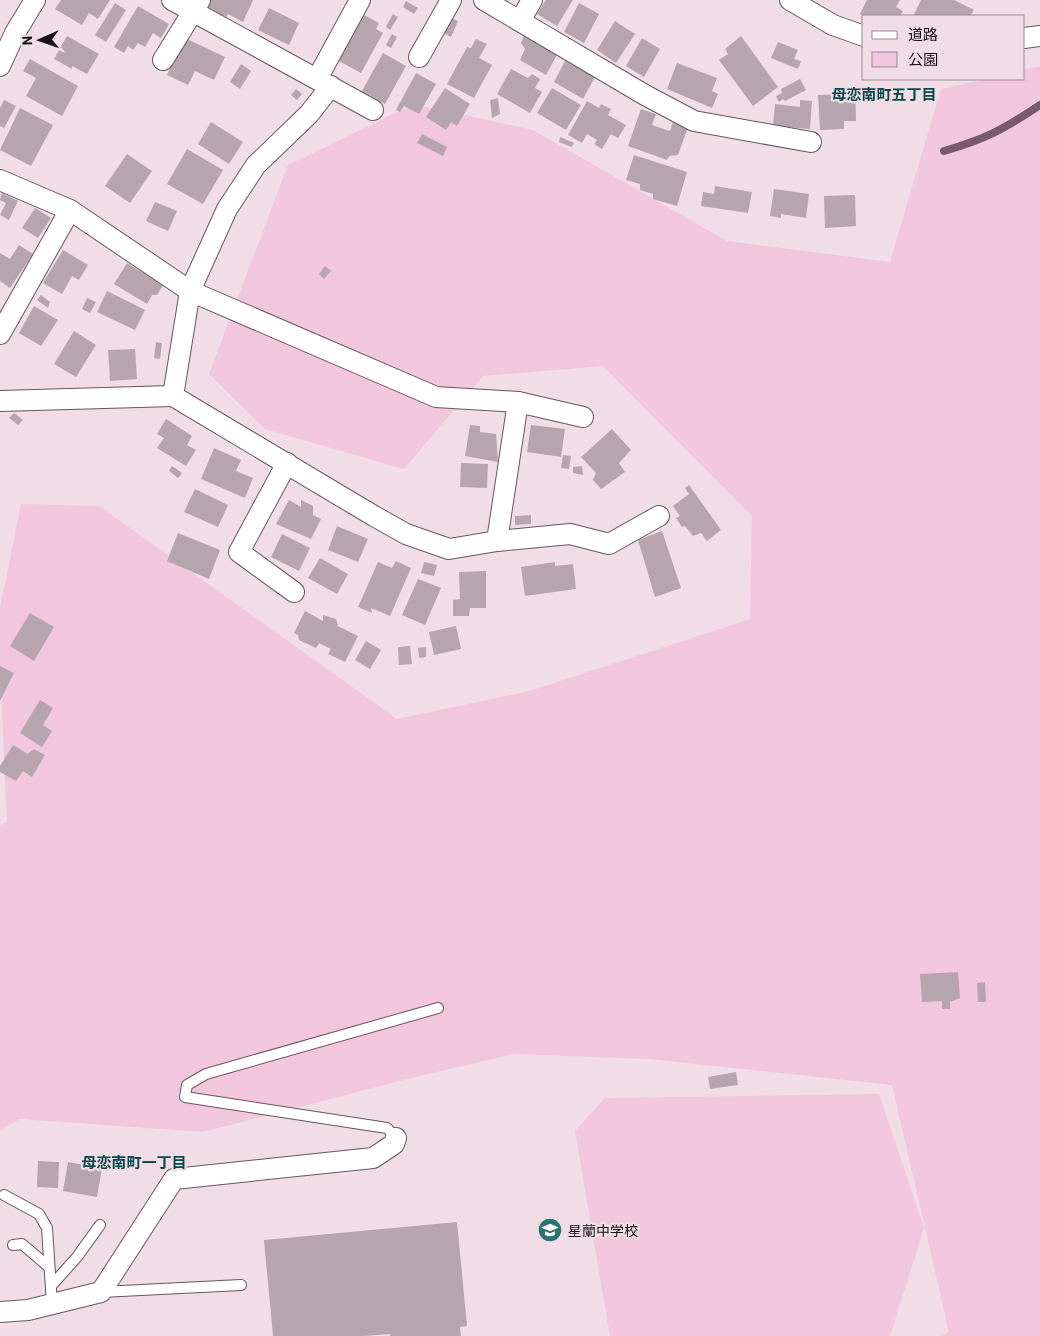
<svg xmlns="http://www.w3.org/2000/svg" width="1040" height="1336" viewBox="0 0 1040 1336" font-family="Barlow,'Noto Sans JP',sans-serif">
  <rect width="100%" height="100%" fill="#f0dde6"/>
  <g fill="#f2c6dd">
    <polygon points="1040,66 1040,1336 942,1336 949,1332 892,1085 649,1059 514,1054 415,1077 203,1132 20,1119 0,1130 0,825 7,822 0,666 0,608 21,504 99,506 397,719 530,691 750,619 752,516 603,366 483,376 404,469 265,429 209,374 288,165 414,104 533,130 727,241 890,262 941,89 986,79 1024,79 1024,70"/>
    <polygon points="879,1094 924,1228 890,1336 610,1336 575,1131 605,1098"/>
  </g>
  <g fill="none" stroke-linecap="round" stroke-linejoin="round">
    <path stroke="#785a6a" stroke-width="8" d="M944,151C986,139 1004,129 1040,105"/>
  </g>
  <g fill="#b7a5ae">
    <polygon points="61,0 110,0 98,19 89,13 82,25 55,9"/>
    <polygon points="211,0 253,0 243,22 228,14 224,20 206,11"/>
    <polygon points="546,0 573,0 557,26 537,14"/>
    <polygon points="867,0 900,0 896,7 903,11 900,16 865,16 860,14"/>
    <polygon points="921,0 954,0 974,10 970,16 913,16"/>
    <polygon points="406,1 418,8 414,14 403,7"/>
    <polygon points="115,3 126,10 106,42 95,35"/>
    <polygon points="579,3 599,14 584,43 564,32"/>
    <polygon points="138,6 169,24 161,38 153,33 145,47 138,43 133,50 128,46 124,53 114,47"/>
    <polygon points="269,8 299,23 289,45 258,30"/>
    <polygon points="393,14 398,17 390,30 386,27"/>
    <polygon points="364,15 379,23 376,29 383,33 361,73 339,61"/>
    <polygon points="451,18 458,21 451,37 444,33"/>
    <polygon points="615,21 635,34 616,63 597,50"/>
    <polygon points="392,34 397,37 391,48 386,45"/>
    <polygon points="524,35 558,53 546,75 520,60 525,49 521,43"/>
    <polygon points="67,36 99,54 87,74 72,66 72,69 54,59"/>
    <polygon points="741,36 778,87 753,106 719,60 728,54 725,49"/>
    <polygon points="185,38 225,57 214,80 195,71 188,85 167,75"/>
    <polygon points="642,38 660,49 644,77 626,66"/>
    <polygon points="476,39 487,44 479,58 492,65 474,98 447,84 467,47 471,48"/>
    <polygon points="778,42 798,50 794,59 801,61 798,69 771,58"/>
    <polygon points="383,53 406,66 385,104 362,91"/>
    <polygon points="30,59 78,86 62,116 26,96 36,78 23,71"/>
    <polygon points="565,61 595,77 583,99 554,82"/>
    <polygon points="677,63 717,78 712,91 718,94 712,108 667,89"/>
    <polygon points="241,64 251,71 240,89 230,82"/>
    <polygon points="511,69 528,78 532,74 540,79 535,88 542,92 530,113 497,94"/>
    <polygon points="416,73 436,84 419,114 404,106 400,112 396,110"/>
    <polygon points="800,79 806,90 785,101 783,99 779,102 776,96 782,93 781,89"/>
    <polygon points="445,88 470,104 457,126 451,122 446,130 426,117"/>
    <polygon points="552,88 581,105 566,130 537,113"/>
    <polygon points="296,89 302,94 297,100 291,95"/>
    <polygon points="855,89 856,121 844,121 844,129 820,130 818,95 838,94 838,90"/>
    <polygon points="498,98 500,114 492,118 490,100"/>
    <polygon points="4,100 16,106 4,128 0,126 0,108"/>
    <polygon points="800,100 812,101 810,129 773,126 775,104 800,107"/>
    <polygon points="587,101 599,108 601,104 611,109 608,115 626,125 618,138 611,134 602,149 594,144 597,140 587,134 582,143 568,135"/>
    <polygon points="20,108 53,125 31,166 0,150"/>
    <polygon points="641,109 656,114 652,125 670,131 673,122 688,127 678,155 669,156 667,160 628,146"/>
    <polygon points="211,122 243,142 229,164 198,144"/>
    <polygon points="422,134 447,147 443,156 417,143"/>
    <polygon points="560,137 574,143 572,147 559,142"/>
    <polygon points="187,149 223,170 203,204 167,184"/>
    <polygon points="127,154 152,171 130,203 105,186"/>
    <polygon points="634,155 687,172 677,206 653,199 653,194 640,190 640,184 626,180"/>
    <polygon points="715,186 752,192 748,213 701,206 703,192 714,194"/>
    <polygon points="774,189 809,194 806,218 781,214 781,218 770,216"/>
    <polygon points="2,193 18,201 9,220 0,215 6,203 0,200"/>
    <polygon points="855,195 856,226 825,228 824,196"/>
    <polygon points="155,202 177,211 168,231 146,221"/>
    <polygon points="35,208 51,218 38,238 22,228"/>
    <polygon points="19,245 33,254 10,288 0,281 0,253 10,259"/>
    <polygon points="63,250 88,265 79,280 72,276 62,294 43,283"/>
    <polygon points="127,263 163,285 157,295 152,295 147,304 114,284"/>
    <polygon points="325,266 331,271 324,279 319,274"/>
    <polygon points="107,291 145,310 135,330 97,312"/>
    <polygon points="41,295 50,302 48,308 37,300"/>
    <polygon points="87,298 96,302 90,313 82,309"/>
    <polygon points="34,306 58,320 41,346 19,333"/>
    <polygon points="74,331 96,345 76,377 54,364"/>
    <polygon points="156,342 162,343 160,359 154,358"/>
    <polygon points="135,349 137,379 110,381 108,350"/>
    <polygon points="14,413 23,420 18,425 9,418"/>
    <polygon points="166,419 192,436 187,445 196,450 186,466 157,448 164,438 157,434"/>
    <polygon points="470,425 480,426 480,432 496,434 498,462 465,456"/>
    <polygon points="531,425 565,429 561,457 527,452"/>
    <polygon points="612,429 631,450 619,463 625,472 601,489 593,480 596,473 581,457"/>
    <polygon points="214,448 241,460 236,471 253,478 245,498 201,479"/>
    <polygon points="563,455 571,456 569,469 561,468"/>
    <polygon points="461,463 488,464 487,488 460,487"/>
    <polygon points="172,466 182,473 178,478 169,471"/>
    <polygon points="582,466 583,475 573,473 573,467"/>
    <polygon points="689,485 721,530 707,541 701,533 693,536 685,526 682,527 676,518 680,516 673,506 689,494 685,488"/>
    <polygon points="195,489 228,505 218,527 184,512"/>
    <polygon points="289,500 301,507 301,500 313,506 313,515 321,519 311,539 276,524"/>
    <polygon points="531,515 531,524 515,525 515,516"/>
    <polygon points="337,526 368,539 358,562 328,550"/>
    <polygon points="662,531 681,588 655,597 638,540"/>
    <polygon points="178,533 220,550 209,579 167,561"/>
    <polygon points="282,534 310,548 299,571 271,557"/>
    <polygon points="320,558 348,574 337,594 308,578"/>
    <polygon points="396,561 411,568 390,616 371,608 372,613 358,607 378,562 392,568"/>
    <polygon points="424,562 437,565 434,576 421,573"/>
    <polygon points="555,562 555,566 573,564 576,589 525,596 521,567"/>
    <polygon points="486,571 486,608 470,608 469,616 453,616 453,600 460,599 459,572"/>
    <polygon points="418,579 441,588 425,625 402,615"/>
    <polygon points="305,611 323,621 323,615 336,619 338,626 358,636 345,662 328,654 331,649 319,643 316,648 299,640 298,635 294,633"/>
    <polygon points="30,613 54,627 34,661 10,646"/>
    <polygon points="456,626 461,649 434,655 429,632"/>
    <polygon points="366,641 381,650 370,669 355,660"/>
    <polygon points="410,646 412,664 399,665 398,647"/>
    <polygon points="426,647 426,657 419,658 418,648"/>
    <polygon points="0,666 14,673 0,701"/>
    <polygon points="40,700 53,708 43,725 52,731 42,747 20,733"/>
    <polygon points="13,745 28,754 34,749 45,755 32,777 23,771 16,781 0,772 0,766"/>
    <polygon points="958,972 960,998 950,1002 950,1009 942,1009 942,1001 922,1002 920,974"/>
    <polygon points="985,982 986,1002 978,1002 977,983"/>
    <polygon points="736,1072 738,1085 710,1089 708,1077"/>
    <polygon points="38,1161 59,1162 58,1188 37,1187"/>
    <polygon points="68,1162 102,1168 97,1197 63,1191"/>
    <polygon points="457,1222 467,1326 460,1327 461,1336 390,1336 390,1334 364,1336 273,1336 264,1240"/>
  </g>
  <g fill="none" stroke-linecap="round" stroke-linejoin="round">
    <g stroke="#66565f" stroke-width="12">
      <g id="service">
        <polyline points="396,1138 387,1128 185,1097 187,1085 206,1074 438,1008"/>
        <polyline points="4,1195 39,1214 47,1228 52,1304"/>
        <polyline points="13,1245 22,1244 49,1267"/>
        <polyline points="51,1286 77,1257 100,1225"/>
        <polyline points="101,1292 241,1285"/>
      </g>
    </g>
    <g stroke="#66565f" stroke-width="22">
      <g id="minor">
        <polyline points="172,0 373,110"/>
        <polyline points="484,0 645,95 694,121 811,142"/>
        <polyline points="790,0 833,25 864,36"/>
        <polyline points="520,21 532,0"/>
        <polyline points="1024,38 1040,36"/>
        <polyline points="419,57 451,0"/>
        <polyline points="163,60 200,0"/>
        <polyline points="0,66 15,33 35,0"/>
        <polyline points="317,79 360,0"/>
        <polyline points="331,86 309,114 256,165 227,209 190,291 436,397 518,402 583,417"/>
        <polyline points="0,180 70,210 190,291 173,396 374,516 406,534 449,549 497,541 570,534 609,544 659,516"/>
        <polyline points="0,334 70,210"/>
        <polyline points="0,401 173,396"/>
        <polyline points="287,463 239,552 294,592"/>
        <polyline points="497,541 518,402"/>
        <polyline points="0,1312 28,1310 101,1292 174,1179 373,1158 394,1144 396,1138"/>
      </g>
    </g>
    <use href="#service" stroke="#fff" stroke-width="10"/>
    <use href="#minor" stroke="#fff" stroke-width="20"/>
  </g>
  <defs>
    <g id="school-disc" transform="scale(1.25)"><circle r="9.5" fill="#297373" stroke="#f0dde6"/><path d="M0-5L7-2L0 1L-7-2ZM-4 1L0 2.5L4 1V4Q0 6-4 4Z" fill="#fff"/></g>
  </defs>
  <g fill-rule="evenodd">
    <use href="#school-disc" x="550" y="1230"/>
  </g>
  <g text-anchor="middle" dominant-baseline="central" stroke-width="4.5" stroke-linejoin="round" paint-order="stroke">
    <g font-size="14" fill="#171114" stroke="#f0dde6" text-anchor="start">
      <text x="568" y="1230">星蘭中学校</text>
    </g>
    <g font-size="15" font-weight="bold" fill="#07494a" stroke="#f0dde6">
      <text x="884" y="94">母恋南町五丁目</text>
      <text x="134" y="1162">母恋南町一丁目</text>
    </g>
  </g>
  <rect x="862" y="15" width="162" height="65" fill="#f0dde6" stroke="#998b92"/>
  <rect x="872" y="31" width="25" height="8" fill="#ffffff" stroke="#998b92"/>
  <text x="908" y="40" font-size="15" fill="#171114">道路</text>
  <rect x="872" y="52" width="25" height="15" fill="#f2c6dd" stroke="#998b92"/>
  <text x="908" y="65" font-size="15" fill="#171114">公園</text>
  <g transform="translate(40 40) rotate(268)" stroke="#f0dde6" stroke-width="4" paint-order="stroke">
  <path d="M0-4L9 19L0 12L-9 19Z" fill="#171114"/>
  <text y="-8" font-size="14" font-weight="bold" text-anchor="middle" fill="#171114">N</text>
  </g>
</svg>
